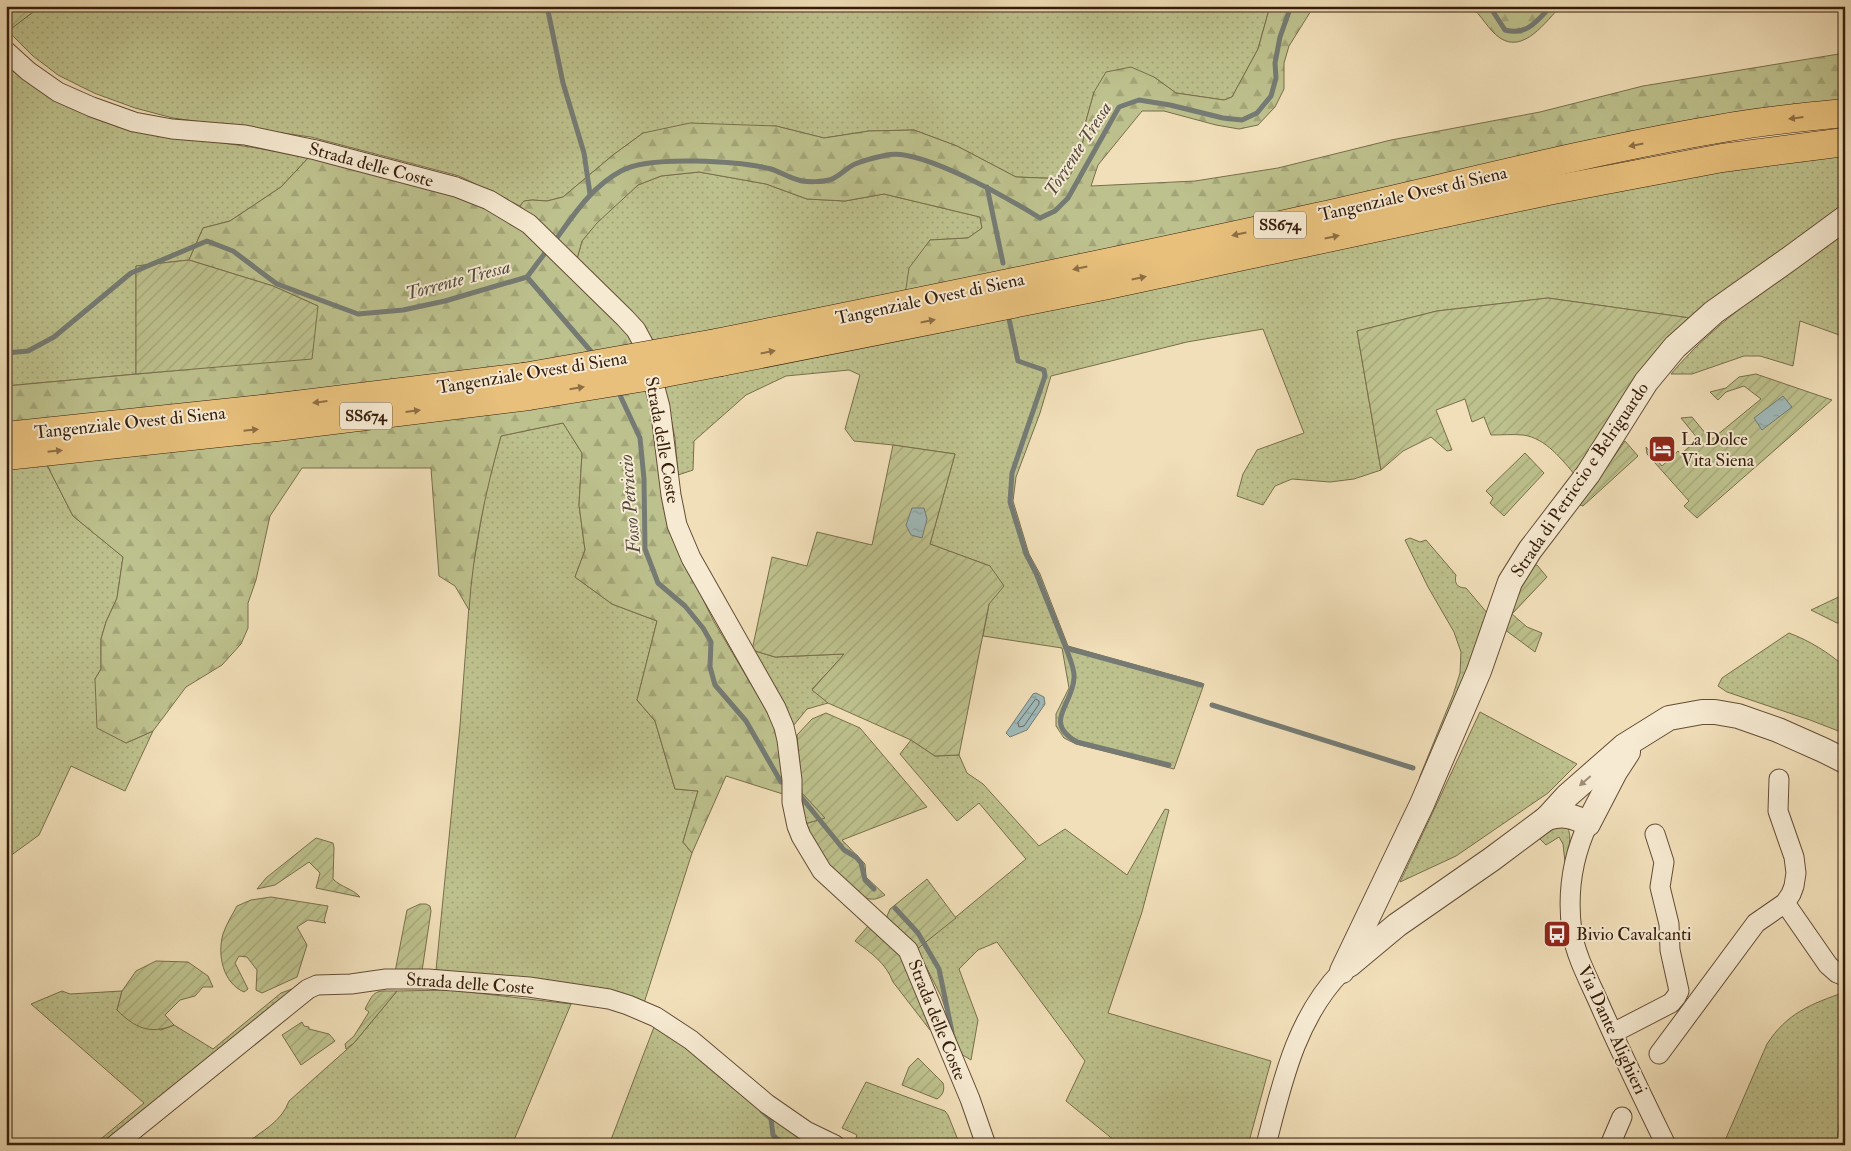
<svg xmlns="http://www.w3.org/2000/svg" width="1851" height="1151" viewBox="0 0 1851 1151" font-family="'IM FELL Double Pica',serif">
  <defs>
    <pattern id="grass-dots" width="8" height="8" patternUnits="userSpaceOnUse" patternTransform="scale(1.25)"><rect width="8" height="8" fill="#bdc18d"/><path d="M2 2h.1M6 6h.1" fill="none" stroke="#a3a578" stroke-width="1.8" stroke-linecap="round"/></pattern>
    <pattern id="forest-firs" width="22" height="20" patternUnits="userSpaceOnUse" patternTransform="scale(1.25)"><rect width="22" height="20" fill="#bdc18d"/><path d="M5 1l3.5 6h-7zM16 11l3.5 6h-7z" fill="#a3a578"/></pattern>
    <pattern id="garden-furrows" width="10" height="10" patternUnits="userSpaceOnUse" patternTransform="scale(1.25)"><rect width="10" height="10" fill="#bdc18d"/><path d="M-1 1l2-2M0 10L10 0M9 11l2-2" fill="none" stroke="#a3a578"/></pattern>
    <pattern id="water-ripples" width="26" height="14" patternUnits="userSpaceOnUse" patternTransform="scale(1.25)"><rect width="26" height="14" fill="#9fbaba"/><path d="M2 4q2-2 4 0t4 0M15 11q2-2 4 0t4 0" fill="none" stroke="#8a9f9f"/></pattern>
  </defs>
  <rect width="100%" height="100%" fill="#f1dfb9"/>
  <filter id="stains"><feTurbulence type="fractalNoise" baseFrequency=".004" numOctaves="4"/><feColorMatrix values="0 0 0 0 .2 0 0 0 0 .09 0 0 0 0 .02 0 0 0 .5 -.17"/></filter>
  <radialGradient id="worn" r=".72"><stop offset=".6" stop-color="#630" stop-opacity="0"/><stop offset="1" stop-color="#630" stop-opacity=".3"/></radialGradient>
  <g fill="url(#grass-dots)" stroke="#796e4c">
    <polygon points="41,6 1270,6 1258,49 1232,97 1224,100 1176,93 1154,77 1094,92 1086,121 1081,156 1068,179 1016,177 957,146 914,130 869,131 824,138 776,126 643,133 613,155 563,197 547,201 532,200 524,201 520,206 459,176 311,137 173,118 135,108 94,93 58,75 33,56 8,31"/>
    <polygon points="6,58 41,88 183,137 310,156 281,187 230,221 203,228 189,260 136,266 136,374 6,386"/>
    <polygon points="1845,152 1845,210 1690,318 1548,298 1437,311 1357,331 1381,470 1354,479 1330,482 1292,479 1275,486 1263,505 1237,496 1243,474 1257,450 1304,433 1263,329 1187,342 1051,376 1040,413 1016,477 1013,501 1029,554 1040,574 1068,646 1204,684 1174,769 1076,744 1064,738 1056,726 1056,714 1069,688 1062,648 983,636 989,604 990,566 930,544 955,454 893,445 854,441 845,429 860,375 849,370 786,376 746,395 694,441 693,470 678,475 675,438 664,385 1648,182"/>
    <polygon points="699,172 766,184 807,199 845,201 884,194 980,217 982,228 968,238 930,240 905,295 650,344 577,259 582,241 597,222 638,185 661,176"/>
    <path d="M1845,232V337L1800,321L1793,366L1760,356H1744L1692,374H1671C1719,317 1785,276 1845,232Z"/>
    <polygon points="563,423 582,453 579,505 585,550 575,577 612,604 657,621 637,700 655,721 675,789 698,791 683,842 692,853 644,1003 613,991 436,970 460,726 471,579 486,491 501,436"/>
    <polygon points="47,465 73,516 123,557 117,598 106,622 101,639 101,669 95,679 126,743 153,731 125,791 71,766 39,835 6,859 6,469"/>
    <path d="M1410,538L1420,542L1426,540L1456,575C1454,583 1457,588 1466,588L1488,614L1478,645L1418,786L1420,776L1453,695L1460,673L1461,652L1454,632L1428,587L1405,540Z"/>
    <polygon points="1845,594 1845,622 1837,623 1811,610"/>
    <path d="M1789,633C1810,641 1828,652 1845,667V726L1841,732L1810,720L1727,692L1718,686L1722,678Z"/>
    <polygon points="752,650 775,657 845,654 812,689 828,703 807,709 789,731"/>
    <polygon points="1480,712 1577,764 1548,793 1456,856 1400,882"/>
    <polygon points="911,740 935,756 959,755 967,773 983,784 1039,846 1065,829 1127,875 1165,809 1169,810 1142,912 1108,1013 1271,1061 1248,1145 1120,1145 1066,1101 1085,1061 997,942 978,950 959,969 978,1020 971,1060 961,1054 941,996 917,949 1026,859 979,803 957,821 900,754"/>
    <polygon points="802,793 826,818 805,824"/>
    <path d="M1553,824L1567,826C1573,838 1568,849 1565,862L1563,844L1559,837L1546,845L1537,836Z"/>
    <polygon points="292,989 304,990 109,1145 96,1143 144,1103 31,1004 62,991 70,994 122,991 117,1010 161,1030 174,1025 213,1049 281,993"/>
    <path d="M451,990L571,1004L512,1145H245C262,1130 281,1123 289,1101L354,1043L397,991Z"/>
    <path d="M1845,992V1089L1836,1145H1723L1767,1044C1787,1013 1811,1004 1845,992Z"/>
    <polygon points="654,1027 687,1045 819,1145 609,1145"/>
    <polygon points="866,1082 945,1111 948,1115 960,1145 854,1145 857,1135 842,1128"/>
  </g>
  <g fill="url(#forest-firs)" stroke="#796e4c">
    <polygon points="1270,6 1314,6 1289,46 1284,63 1284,89 1275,107 1258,125 1239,129 1216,125 1164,111 1142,111 1098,165 1091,186 1195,181 1278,168 1391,140 1540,112 1643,86 1845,53 1845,103 905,295 909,268 930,240 968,238 982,228 980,217 884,194 845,201 807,199 766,184 699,172 661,176 638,185 597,223 582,241 577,259 534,218 520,206 524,201 532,200 547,201 563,197 613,155 643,133 690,123 776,126 824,138 869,131 914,130 957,146 1016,177 1068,179 1081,156 1086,121 1094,92 1106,72 1131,67 1154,77 1176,93 1224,100 1232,97 1258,49"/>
    <path d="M1470,6H1561C1546,21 1524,54 1500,38C1488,30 1482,15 1470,6Z"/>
    <path d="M310,156C382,174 466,186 526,230L630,336L637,348L522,365L6,425V386L181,370L318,306L273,286L189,260L203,228L230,221L281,187Z"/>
    <path d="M647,388L657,428L669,528L713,620L768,713L776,730L786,795L726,776L692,853L683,842L698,791L675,789L655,721L637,700L657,621L612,604L575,577L585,550L579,505L582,453L563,423L501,436C485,493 473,551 469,610L455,586L439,576L431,468H302L270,516L256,580L248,603V628L241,644L222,665L186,687L153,731L126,743L97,728L95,679L101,669V639L106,622L117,598L123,557L73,516L47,465Z"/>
  </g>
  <g fill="url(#garden-furrows)" stroke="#796e4c">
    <polygon points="6,6 41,6 8,31 6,29"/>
    <polygon points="189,260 273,286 318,306 312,359 136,374 136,266"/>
    <path d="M1548,298L1690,318L1576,476C1562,460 1546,438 1523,435C1513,434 1502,435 1491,435L1484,417L1472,422L1465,399L1436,410L1452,450L1447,451L1431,437L1403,451L1381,470L1357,331L1437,311Z"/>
    <polygon points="1756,374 1832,400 1697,518 1684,506 1689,501 1647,454 1646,447 1662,466 1678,451 1681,454 1698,439 1681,418 1692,417 1711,440 1761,399 1744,386 1726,392 1718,400 1710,392 1726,388 1739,377"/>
    <polygon points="1625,441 1638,456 1583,506 1580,505"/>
    <polygon points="893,445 955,454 930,544 990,566 1004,586 989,604 959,755 935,756 911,740 828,703 812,690 844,654 775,657 752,650 772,557 807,566 817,532 872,545"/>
    <polygon points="1525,453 1544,473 1504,516 1490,503 1493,498 1486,491"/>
    <polygon points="1533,565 1537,565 1547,577 1512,614 1527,627 1542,633 1535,652 1504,629 1530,566"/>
    <path d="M826,713L860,728L927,807L842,840L865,864L866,877L885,895C881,897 876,900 870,899C855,898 820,856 812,842C809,837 807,830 805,824L825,818L802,793L797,735L812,719Z"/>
    <path d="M316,838L333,843L334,848L333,879C342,888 352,888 360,897L316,888L320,873L309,862L275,885L257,889L266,878Z"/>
    <polygon points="927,879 956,918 917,949 891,924 887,916 890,909"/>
    <path d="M271,897L328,906L324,921L326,923L308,920L297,927L307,945L297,977L262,993L256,990L257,970L247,957L239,956L235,963L248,989L244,992C223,983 217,955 223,934C226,925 232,915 237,906L251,900Z"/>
    <polygon points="420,904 426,904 430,906 431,911 422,971 395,972 407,910"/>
    <path d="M869,925L890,944L905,961L931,1026L930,1030L893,982C886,963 871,953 855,941Z"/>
    <path d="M156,961L188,962L208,976L213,987H203L195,996L180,1000L165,1015L174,1025C150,1035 135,1028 117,1010L122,991L136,971Z"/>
    <path d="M397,991L354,1043L346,1049L345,1044L354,1036L369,1012L365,1009C375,989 375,991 397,991Z"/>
    <polygon points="302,1022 304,1026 309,1027 309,1029 329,1034 335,1041 301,1065 282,1035"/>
    <path d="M918,1058L943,1083C945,1090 943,1095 937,1099L902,1085L909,1067Z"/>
  </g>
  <g fill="url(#water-ripples)" stroke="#757b74">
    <polygon points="1783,396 1792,407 1762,430 1754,418"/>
    <polygon points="912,508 924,508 927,519 922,538 911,535 906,525"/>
    <polygon points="1036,693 1044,697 1045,704 1027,730 1010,737 1006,733 1033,694"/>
  </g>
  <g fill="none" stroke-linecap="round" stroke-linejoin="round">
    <polygon stroke="#6a6b62" stroke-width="1" points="1036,699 1039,701 1039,704 1024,726 1019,727 1018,723"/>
    <g stroke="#757b74" stroke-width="5">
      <polyline points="547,6 563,83 584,153 590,194"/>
      <path d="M1488,6L1492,10L1505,30C1527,36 1537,21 1551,6"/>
      <polyline points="987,187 1003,263"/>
      <path d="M554,242C573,216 591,187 621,171C649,155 739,161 771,169C781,172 792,180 803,181C809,182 822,182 829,180C838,178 846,168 855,164C865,160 877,157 887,155C920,147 1011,200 1040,218L1055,211L1068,198L1119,107L1139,100L1170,105L1223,118L1242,120L1257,113L1271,96L1276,78L1275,63L1280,37L1291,6"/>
      <polyline points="527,277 595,356"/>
      <polyline points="1009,319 1018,361 1044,370 1045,376 1012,473 1010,502 1026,554 1036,573 1066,648 1201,685"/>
      <polyline points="6,353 28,351 54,337 131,273 207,241 233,251 277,284 358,314 403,310 445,301 527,277 548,249"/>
      <polyline points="618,391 640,438 644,479 645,549 658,583 685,606 703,628 711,642 710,667 715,685 746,721 781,782"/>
      <path d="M1066,648C1069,657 1075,669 1074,678C1073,705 1042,722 1077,742L1169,765"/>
      <polyline points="1212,705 1413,768"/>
      <polyline points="802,798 844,850 856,857 861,863 865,880 874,889"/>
      <polyline points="895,908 918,933 939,969 952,1032"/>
      <polyline points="762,1111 771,1119 773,1135 777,1139"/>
      <polyline points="772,1145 777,1139 790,1145"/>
    </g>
    <g stroke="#644d36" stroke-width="21">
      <g id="minor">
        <polyline points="6,51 28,71 58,92 92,107 134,122 172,129 245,135 316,150 456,187 489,200 529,224 625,318 636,330 643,343 660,407 671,495 677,525 691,558 776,708 784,727 787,740 792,780 792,802 797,826 801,836 822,871 908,950 970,1099 986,1145"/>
        <path d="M1588,824C1572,858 1567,895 1572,932C1576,957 1589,980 1599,1003C1620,1051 1643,1098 1666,1145"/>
        <polyline points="1785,903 1828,965 1837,973 1845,976"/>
        <polyline points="1613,1033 1671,1003 1676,997 1679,991 1670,950 1669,924 1660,887 1664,862 1655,834"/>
        <polyline points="1659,1054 1756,923 1785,903 1791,894 1794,886 1796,873 1794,857 1778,811 1779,779"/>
        <polyline points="115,1145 282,1010 308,989 317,985 351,984 386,979 428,979 529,987 609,999 628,1005 656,1017 691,1040 767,1104 806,1131 835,1145"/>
        <path d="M1266,1145C1282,1083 1296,1018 1342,971"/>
        <polyline points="1610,1145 1622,1117"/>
      </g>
    </g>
    <g stroke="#644d36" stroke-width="26">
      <g id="tertiary">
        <path d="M1547,818C1563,813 1574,816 1588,824L1615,772L1628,752"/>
        <polyline points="1349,965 1397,925 1492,859 1547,818 1567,796 1624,746 1669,718 1702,712 1715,712 1738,716 1778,730 1823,750 1845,761"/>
        <polyline points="1342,971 1422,804 1479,671 1510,582 1530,550 1588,474 1646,382 1675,347 1714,312 1789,259 1845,218"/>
      </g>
    </g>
    <g stroke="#351c0b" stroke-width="29">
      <g id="trunk">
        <path d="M716,343C917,302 1117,262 1317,217C1451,187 1583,152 1718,129C1760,121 1803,117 1845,113"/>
        <polyline points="721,362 1108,285 1548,191 1722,158 1845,142"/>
        <polyline points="6,436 271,408 524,377"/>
        <polyline points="6,456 277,427 529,396"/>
      </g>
    </g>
    <use href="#minor" stroke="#f6ead2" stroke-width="19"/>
    <use href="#tertiary" stroke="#f6ead2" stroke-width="24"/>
    <use href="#trunk" stroke="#e8c07c" stroke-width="28"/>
    <g stroke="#351c0b" stroke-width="29" stroke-linecap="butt">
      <g id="trunk-bridge">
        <polyline points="524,377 716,343"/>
        <polyline points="529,396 639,378 721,362"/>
      </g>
    </g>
    <use href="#trunk-bridge" stroke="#e8c07c" stroke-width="28"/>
  </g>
  <defs><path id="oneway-solid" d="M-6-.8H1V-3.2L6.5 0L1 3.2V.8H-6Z" transform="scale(1.25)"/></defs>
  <g fill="#8e6e44">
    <use href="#oneway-solid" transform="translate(1796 118) rotate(173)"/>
    <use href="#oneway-solid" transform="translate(1636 145) rotate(169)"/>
    <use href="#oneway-solid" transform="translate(1239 234) rotate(168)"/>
    <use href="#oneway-solid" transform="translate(1332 237) rotate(-12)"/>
    <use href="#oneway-solid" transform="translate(1080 268) rotate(168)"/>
    <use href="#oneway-solid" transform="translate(1139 278) rotate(-12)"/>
    <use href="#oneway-solid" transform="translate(928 321) rotate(-11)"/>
    <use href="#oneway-solid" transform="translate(768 352) rotate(-11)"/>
    <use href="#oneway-solid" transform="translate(577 388) rotate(-9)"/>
    <use href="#oneway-solid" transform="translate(320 402) rotate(173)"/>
    <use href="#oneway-solid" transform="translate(413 411) rotate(-7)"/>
    <use href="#oneway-solid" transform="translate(251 430) rotate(-6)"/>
    <use href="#oneway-solid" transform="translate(55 451) rotate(-6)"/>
  </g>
  <use fill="#9f8d78" href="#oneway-solid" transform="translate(1585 781) rotate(139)"/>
  <defs>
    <g id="hotel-square" transform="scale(1.4375)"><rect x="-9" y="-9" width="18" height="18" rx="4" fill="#8f2418" stroke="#f6ead2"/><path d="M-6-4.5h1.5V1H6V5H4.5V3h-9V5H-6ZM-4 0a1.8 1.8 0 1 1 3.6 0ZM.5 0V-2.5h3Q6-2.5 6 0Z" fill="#fff"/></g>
    <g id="bus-square" transform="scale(1.4375)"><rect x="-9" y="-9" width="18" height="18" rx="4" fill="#8f2418" stroke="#f6ead2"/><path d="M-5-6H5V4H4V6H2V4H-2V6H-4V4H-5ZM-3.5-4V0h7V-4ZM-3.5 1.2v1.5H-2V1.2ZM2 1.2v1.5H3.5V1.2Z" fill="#fff"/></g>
  </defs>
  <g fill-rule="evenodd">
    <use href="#hotel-square" x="1662" y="449"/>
    <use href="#bus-square" x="1557" y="934"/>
  </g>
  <g text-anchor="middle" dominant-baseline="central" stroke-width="4" stroke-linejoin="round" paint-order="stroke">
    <g fill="#f6ead2" stroke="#6f5a47" stroke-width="1">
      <rect x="1254" y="211.5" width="52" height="27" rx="4"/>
      <rect x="340" y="402.5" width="52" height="27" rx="4"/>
    </g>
    <g font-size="16" font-weight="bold" fill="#351c0b">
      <text x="1280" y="225">SS674</text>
      <text x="366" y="416">SS674</text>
    </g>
    <g font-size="18" fill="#351c0b" stroke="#f6ead2">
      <text transform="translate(371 165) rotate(15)">Strada delle Coste</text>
      <text transform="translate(1413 194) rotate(-13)">Tangenziale Ovest di Siena</text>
      <text transform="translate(930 299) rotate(-12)">Tangenziale Ovest di Siena</text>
      <text transform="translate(532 373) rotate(-9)">Tangenziale Ovest di Siena</text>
      <text transform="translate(130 423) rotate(-6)">Tangenziale Ovest di Siena</text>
      <text transform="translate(662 440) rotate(80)">Strada delle Coste</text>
      <text transform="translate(1580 480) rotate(-56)">Strada di Petriccio e Belriguardo</text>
      <text transform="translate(470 984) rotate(4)">Strada delle Coste</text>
      <text transform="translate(937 1020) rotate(68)">Strada delle Coste</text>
      <text transform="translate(1612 1030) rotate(65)">Via Dante Alighieri</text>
    </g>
    <g font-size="18" fill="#351c0b" stroke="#f6ead2" text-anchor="start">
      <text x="1681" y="439">La Dolce<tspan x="1681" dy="21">Vita Siena</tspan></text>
      <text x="1576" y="934">Bivio Cavalcanti</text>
    </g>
    <g font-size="19" font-style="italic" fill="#554b40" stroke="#f6ead2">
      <text transform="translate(1078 149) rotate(-57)">Torrente Tressa</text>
      <text transform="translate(458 280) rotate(-15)">Torrente Tressa</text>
      <text transform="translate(630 504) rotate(-95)">Fosso Petriccio</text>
    </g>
  </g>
  <rect width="1851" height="1151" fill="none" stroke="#f1dfb9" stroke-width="25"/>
  <rect x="8" y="8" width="1836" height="1136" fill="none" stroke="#351c0b" stroke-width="2.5"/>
  <rect x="12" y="12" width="1826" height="1126" fill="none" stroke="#351c0b"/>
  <rect width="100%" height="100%" filter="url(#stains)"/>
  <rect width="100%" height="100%" fill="url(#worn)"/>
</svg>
